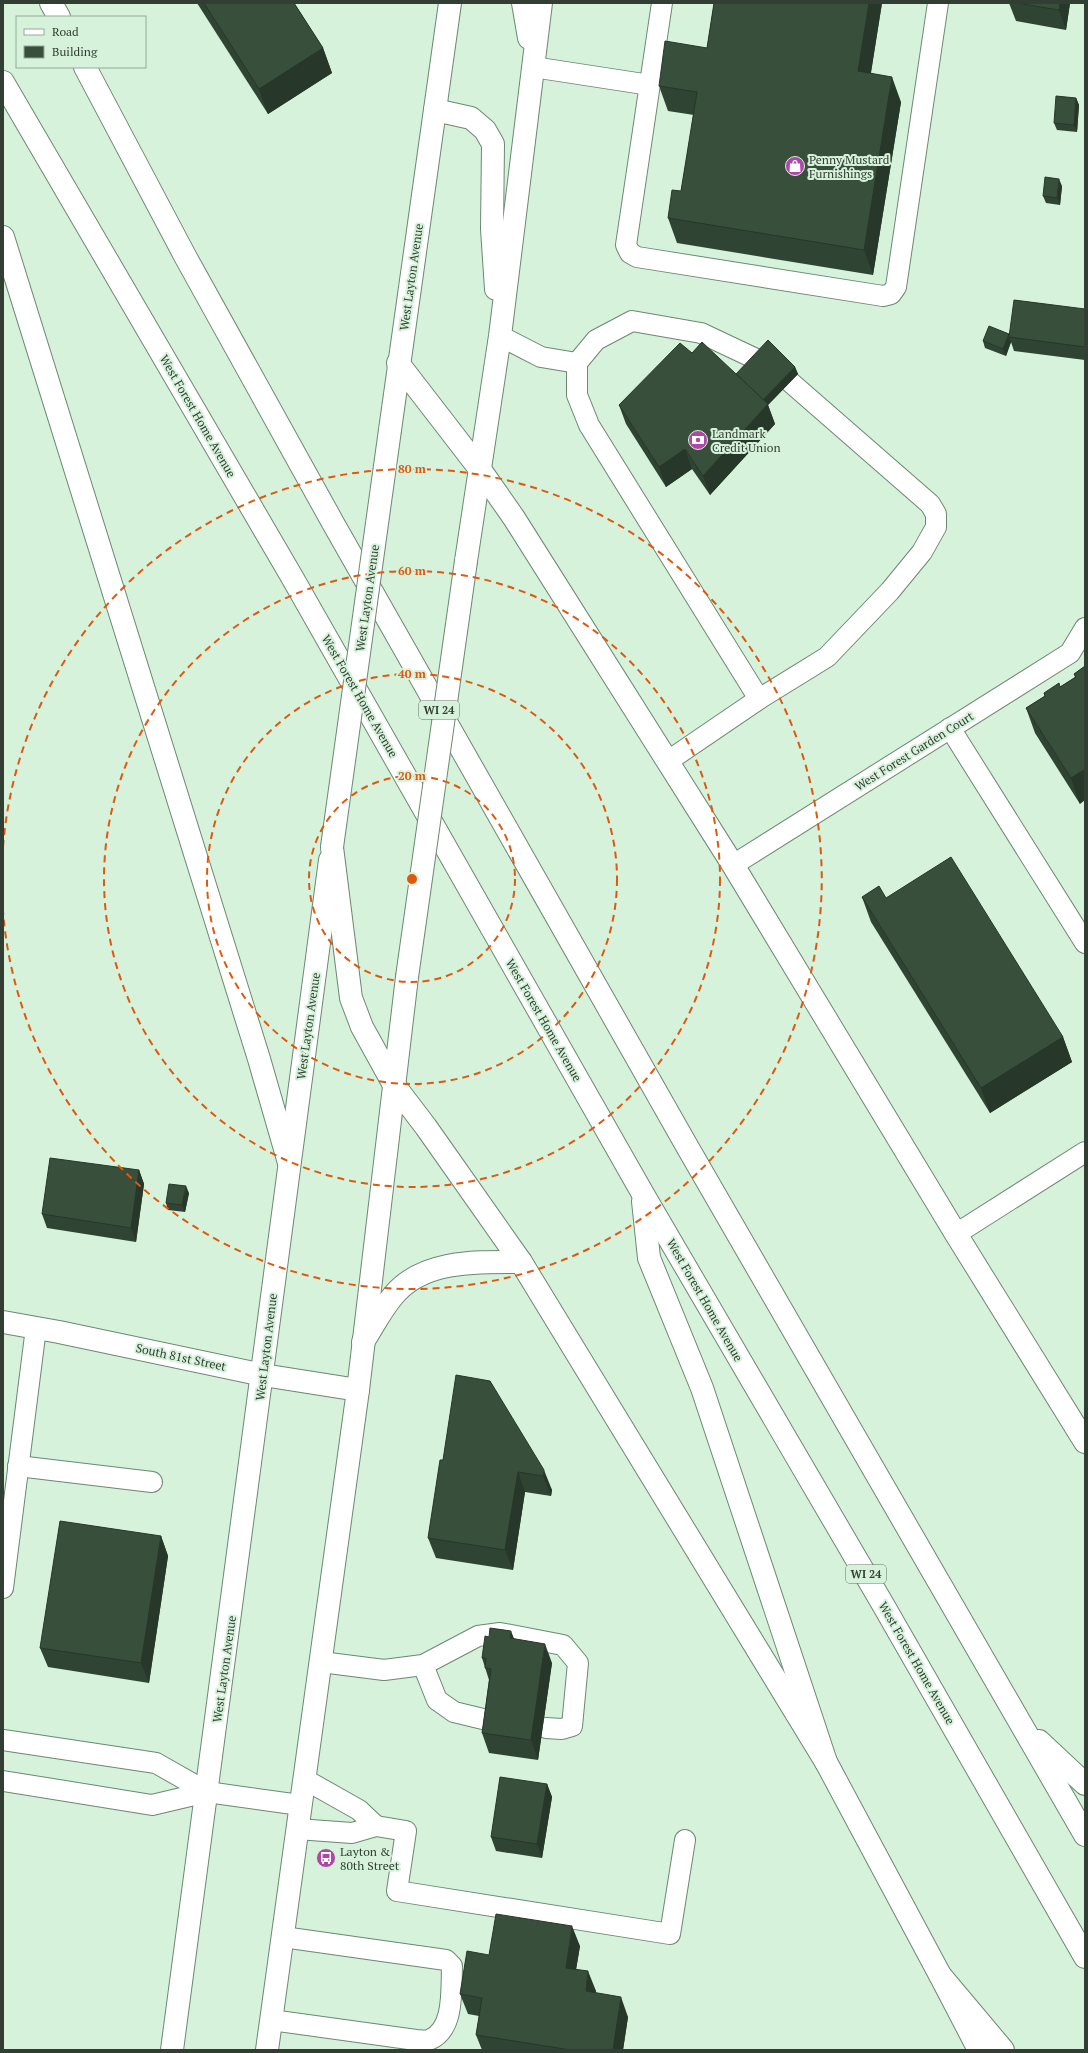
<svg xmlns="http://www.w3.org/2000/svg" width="1088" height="2053" viewBox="0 0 1088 2053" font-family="'PT Serif',serif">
  <rect width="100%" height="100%" fill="#d6f2db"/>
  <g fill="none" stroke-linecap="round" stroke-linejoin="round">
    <g stroke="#6d8772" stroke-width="22">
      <g id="service">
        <polyline points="662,3 626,245 630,253 637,257 883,296 891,294 896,287 938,3"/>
        <polyline points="533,67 650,85"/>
        <polyline points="500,336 541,357 577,363 577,395 589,425 759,699 827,657 890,591 922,552 936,527 936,514 930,504 773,367 701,333 632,321 596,340 577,363"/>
        <polyline points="950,728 1085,943"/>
        <polyline points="668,761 759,699"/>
        <polyline points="733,865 1070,653 1085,628"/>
        <polyline points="956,1234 1085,1152"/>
        <polyline points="18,1466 152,1482"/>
        <polyline points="3,1588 36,1328"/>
        <polyline points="321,1662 384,1670 423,1665 478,1636 500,1633 563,1645 578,1663 572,1726 562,1729 546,1728"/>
        <polyline points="423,1665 437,1700 454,1712 483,1719"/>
        <polyline points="3,1740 156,1763 207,1792 300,1805"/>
        <polyline points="304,1779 359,1810 376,1826"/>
        <polyline points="3,1781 152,1805 207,1792"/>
        <polyline points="297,1829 352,1833 376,1826 406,1831 397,1891 670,1934 685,1840"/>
        <path d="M271,2020L416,2040C420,2040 425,2041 429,2040C455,2030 451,1989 452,1966L446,1960L283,1937"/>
      </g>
    </g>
    <g stroke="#6d8772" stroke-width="24">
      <g id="minor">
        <polyline points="398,363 479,468 514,518 733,865 956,1234 1085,1442"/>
        <polyline points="3,1322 59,1332 263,1375 358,1390"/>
      </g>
    </g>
    <g stroke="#6d8772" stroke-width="24">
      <g id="secondary">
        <polyline points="523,3 529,38"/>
        <polyline points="435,110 471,118 485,130 493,144 492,229 496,289"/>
        <polyline points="390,430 450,3"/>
        <polyline points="466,561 500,336 541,3"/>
        <polyline points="172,2050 330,860"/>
        <polyline points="267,2050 358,1390 407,977"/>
      </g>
    </g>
    <g stroke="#6d8772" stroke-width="24">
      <g id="primary">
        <polyline points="51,3 59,17"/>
        <polyline points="85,67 185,256 333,523 688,1148 1085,1835"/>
        <polyline points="3,82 292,577 643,1194 885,1608 1085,1957"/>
        <polyline points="3,237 259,1059 289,1163"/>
        <polyline points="332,847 351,998 362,1027 394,1085 426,1127 521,1262 826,1762"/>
        <polyline points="643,1201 649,1258 702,1388 826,1762 940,1975 1003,2050"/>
        <path d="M363,1342C373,1327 381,1310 393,1296C423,1259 478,1262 521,1262"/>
        <polyline points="1039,1741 1085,1784"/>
      </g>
    </g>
    <g stroke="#6d8772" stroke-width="24">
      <polyline id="motorway" points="940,1975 979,2050"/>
    </g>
    <use href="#service" stroke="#fff" stroke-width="20"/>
    <use href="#minor" stroke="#fff" stroke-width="22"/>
    <use href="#secondary" stroke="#fff" stroke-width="22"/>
    <use href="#primary" stroke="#fff" stroke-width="22"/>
    <use href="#motorway" stroke="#fff" stroke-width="22"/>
    <g stroke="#6d8772" stroke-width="24" stroke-linecap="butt">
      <g id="secondary-bridge">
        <polyline points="332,847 390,430"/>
        <polyline points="407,977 466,561"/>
      </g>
    </g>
    <use href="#secondary-bridge" stroke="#fff" stroke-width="22"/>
  </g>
  <g fill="#304434">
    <polygon points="197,3 294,3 323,48 332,73 268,114"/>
    <polygon points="714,3 882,3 871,73 901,102 873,275 677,243 668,218 681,191 694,115 668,111 659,86 707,48"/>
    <polygon points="1009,3 1070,3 1066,30 1016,21"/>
    <polygon points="1076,98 1079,105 1077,132 1057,130 1054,123"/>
    <polygon points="1062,186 1060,205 1046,203 1043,196"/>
    <polygon points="1085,309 1085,360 1014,351 1011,342 1006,356 985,348 983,341 1009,334 1009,335"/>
    <polygon points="692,353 736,374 795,367 798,374 768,405 775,424 710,495 692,469 666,487 626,424 619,405"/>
    <polygon points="1085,666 1080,804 1035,733 1026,708 1045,696 1044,693 1060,687 1075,677 1074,674"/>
    <polygon points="862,897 886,898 1063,1037 1072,1062 990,1113 871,922"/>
    <polygon points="139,1170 144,1184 136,1242 47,1228 42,1214"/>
    <polygon points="189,1193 185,1212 168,1210 166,1203"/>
    <polygon points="490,1381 552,1490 551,1496 525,1492 513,1570 436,1558 428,1538 443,1460"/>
    <polygon points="161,1536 168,1556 149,1683 48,1667 40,1648"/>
    <polygon points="489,1637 514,1639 552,1663 538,1760 489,1753 482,1733 489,1680 482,1658"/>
    <polygon points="547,1784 552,1797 542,1858 496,1851 491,1837"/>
    <polygon points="580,1946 576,1969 596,1991 595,1993 628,2017 623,2050 482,2050 476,2035 479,2016 468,2014 460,1994 489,1955"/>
  </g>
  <g fill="#27372a">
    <polygon points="869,3 882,3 867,96 858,71"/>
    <polygon points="1060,3 1070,3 1066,30 1059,10"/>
    <polygon points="323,48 332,73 268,114 259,89"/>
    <polygon points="892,77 901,102 873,275 864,250"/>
    <polygon points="1076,98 1079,105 1077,132 1074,125"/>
    <polygon points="1059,179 1062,186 1060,205 1057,198"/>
    <polygon points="1009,334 1010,337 1009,337 1011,342 1006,356 1003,349"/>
    <polygon points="795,367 798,374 768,405 775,424 710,495 703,476 759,404"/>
    <polygon points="685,449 692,469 666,487 659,467"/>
    <polygon points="1085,769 1085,800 1080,804 1071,778"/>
    <polygon points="1063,1037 1072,1062 990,1113 981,1088"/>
    <polygon points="139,1170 144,1184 136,1242 131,1228"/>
    <polygon points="186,1186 189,1193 185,1212 182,1205"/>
    <polygon points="544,1470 552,1490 551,1496 543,1476"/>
    <polygon points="518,1472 525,1492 513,1570 505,1550"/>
    <polygon points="161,1536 168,1556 149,1683 141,1663"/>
    <polygon points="511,1631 519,1651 510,1638"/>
    <polygon points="545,1644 552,1663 538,1760 531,1740"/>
    <polygon points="547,1784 552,1797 542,1858 537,1844"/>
    <polygon points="572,1926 580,1946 573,1988 566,1968"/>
    <polygon points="588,1971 596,1991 593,2011 586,1991"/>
    <polygon points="621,1997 628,2017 623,2050 613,2050"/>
  </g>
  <g fill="#384f3c" stroke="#27372a">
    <polygon points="204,3 294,3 323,48 259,89"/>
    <polygon points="714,3 869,3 858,71 892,77 864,250 668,218 672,190 681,191 697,92 659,86 665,41 707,48"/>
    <polygon points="1017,3 1060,3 1059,10"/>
    <polygon points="1056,96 1076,98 1074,125 1054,123"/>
    <polygon points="1045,177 1059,179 1057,198 1043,196"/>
    <polygon points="1014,300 1085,309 1085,347 1009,337"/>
    <polygon points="989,326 1009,334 1003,349 983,341"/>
    <polygon points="768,340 795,367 763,400 736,374"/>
    <polygon points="702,342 768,404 703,476 685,449 659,467 619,405 680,343 692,353"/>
    <polygon points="1085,666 1085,769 1071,778 1026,708 1045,696 1044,693 1059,683 1060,687 1076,677 1074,674"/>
    <polygon points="951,857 1063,1037 981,1088 862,897 879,886 886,898"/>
    <polygon points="50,1158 139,1170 131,1228 42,1214"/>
    <polygon points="169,1184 186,1186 182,1205 166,1203"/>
    <polygon points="456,1375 490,1381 544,1470 543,1476 518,1472 505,1550 428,1538 440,1460 443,1460"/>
    <polygon points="60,1521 161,1536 141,1663 40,1648"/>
    <polygon points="490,1628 511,1631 510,1638 545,1644 531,1740 482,1733 491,1669 485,1668 486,1658 482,1658 485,1636 489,1637"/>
    <polygon points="500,1777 547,1784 537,1844 491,1837"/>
    <polygon points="496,1914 572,1926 566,1968 588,1971 586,1991 621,1997 613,2050 571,2050 476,2035 482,1998 460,1994 467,1951 489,1955"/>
  </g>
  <g fill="none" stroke="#df580e" stroke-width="2" stroke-dasharray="7 5">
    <circle cx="412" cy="879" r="103"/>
    <circle cx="412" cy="879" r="205"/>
    <circle cx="412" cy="879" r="308"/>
    <path d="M3 847A410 410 0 1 1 3 911"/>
  </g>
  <defs>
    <g id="shop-disc" transform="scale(1)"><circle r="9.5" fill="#af47a9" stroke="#d6f2db"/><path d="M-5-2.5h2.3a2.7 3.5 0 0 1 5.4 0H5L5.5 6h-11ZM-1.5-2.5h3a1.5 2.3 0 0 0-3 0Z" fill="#fff"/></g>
    <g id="bank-disc" transform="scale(1)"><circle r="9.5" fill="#af47a9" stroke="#d6f2db"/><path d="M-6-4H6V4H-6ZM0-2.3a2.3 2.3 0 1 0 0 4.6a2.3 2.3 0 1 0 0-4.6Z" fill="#fff"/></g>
    <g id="bus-disc" transform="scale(1)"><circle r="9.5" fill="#af47a9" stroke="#d6f2db"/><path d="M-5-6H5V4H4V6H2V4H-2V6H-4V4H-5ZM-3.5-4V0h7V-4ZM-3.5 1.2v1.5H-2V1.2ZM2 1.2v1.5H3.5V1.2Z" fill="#fff"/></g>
  </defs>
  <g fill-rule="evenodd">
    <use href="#shop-disc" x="795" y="166"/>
    <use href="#bank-disc" x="698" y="440"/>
    <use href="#bus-disc" x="326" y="1858"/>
  </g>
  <g text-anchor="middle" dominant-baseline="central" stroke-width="4" stroke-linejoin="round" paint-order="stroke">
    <g fill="#d6f2db" stroke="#637365" stroke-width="1">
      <rect x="419" y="701" width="40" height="18" rx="3"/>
      <rect x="846" y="1565" width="40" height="18" rx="3"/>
    </g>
    <g font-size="11" font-weight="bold" fill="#323d33">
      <text x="439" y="710">WI 24</text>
      <text x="866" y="1574">WI 24</text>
    </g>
    <g font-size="12" fill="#323d33" stroke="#d6f2db" text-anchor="start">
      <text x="809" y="159">Penny Mustard<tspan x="809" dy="14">Furnishings</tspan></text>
      <text x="712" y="433">Landmark<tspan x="712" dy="14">Credit Union</tspan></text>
      <text x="340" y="1851">Layton &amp;<tspan x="340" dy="14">80th Street</tspan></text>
    </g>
    <g font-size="12" fill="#323d33" stroke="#d6f2db">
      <text transform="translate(411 277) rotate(-82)">West Layton Avenue</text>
      <text transform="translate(198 416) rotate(60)">West Forest Home Avenue</text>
      <text transform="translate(367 598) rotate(-82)">West Layton Avenue</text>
      <text transform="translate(360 696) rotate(60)">West Forest Home Avenue</text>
      <text transform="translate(914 751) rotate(-32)">West Forest Garden Court</text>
      <text transform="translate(544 1020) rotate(60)">West Forest Home Avenue</text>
      <text transform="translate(308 1026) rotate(-82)">West Layton Avenue</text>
      <text transform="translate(705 1300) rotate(60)">West Forest Home Avenue</text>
      <text transform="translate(266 1347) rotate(-83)">West Layton Avenue</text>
      <text transform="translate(181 1357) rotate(12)">South 81st Street</text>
      <text transform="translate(917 1663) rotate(60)">West Forest Home Avenue</text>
      <text transform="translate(224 1669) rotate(-82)">West Layton Avenue</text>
    </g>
  </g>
  <circle cx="412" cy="879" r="6" fill="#df580e" stroke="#d6f2db" stroke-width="2"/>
  <g font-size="12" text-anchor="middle" font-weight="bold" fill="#df580e" stroke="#d6f2db" stroke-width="4" stroke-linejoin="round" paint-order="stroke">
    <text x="412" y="473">80 m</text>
    <text x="412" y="575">60 m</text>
    <text x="412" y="678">40 m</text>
    <text x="412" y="780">20 m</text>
  </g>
  <rect width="1088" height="2053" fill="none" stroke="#323d33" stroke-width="8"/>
  <rect x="16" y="16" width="130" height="52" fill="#d6f2db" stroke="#94aa98"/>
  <rect x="24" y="29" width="20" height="6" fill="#ffffff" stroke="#94aa98"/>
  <text x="52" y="36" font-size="12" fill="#323d33">Road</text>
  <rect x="24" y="46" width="20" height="12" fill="#384f3c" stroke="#94aa98"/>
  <text x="52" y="56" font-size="12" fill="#323d33">Building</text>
</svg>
